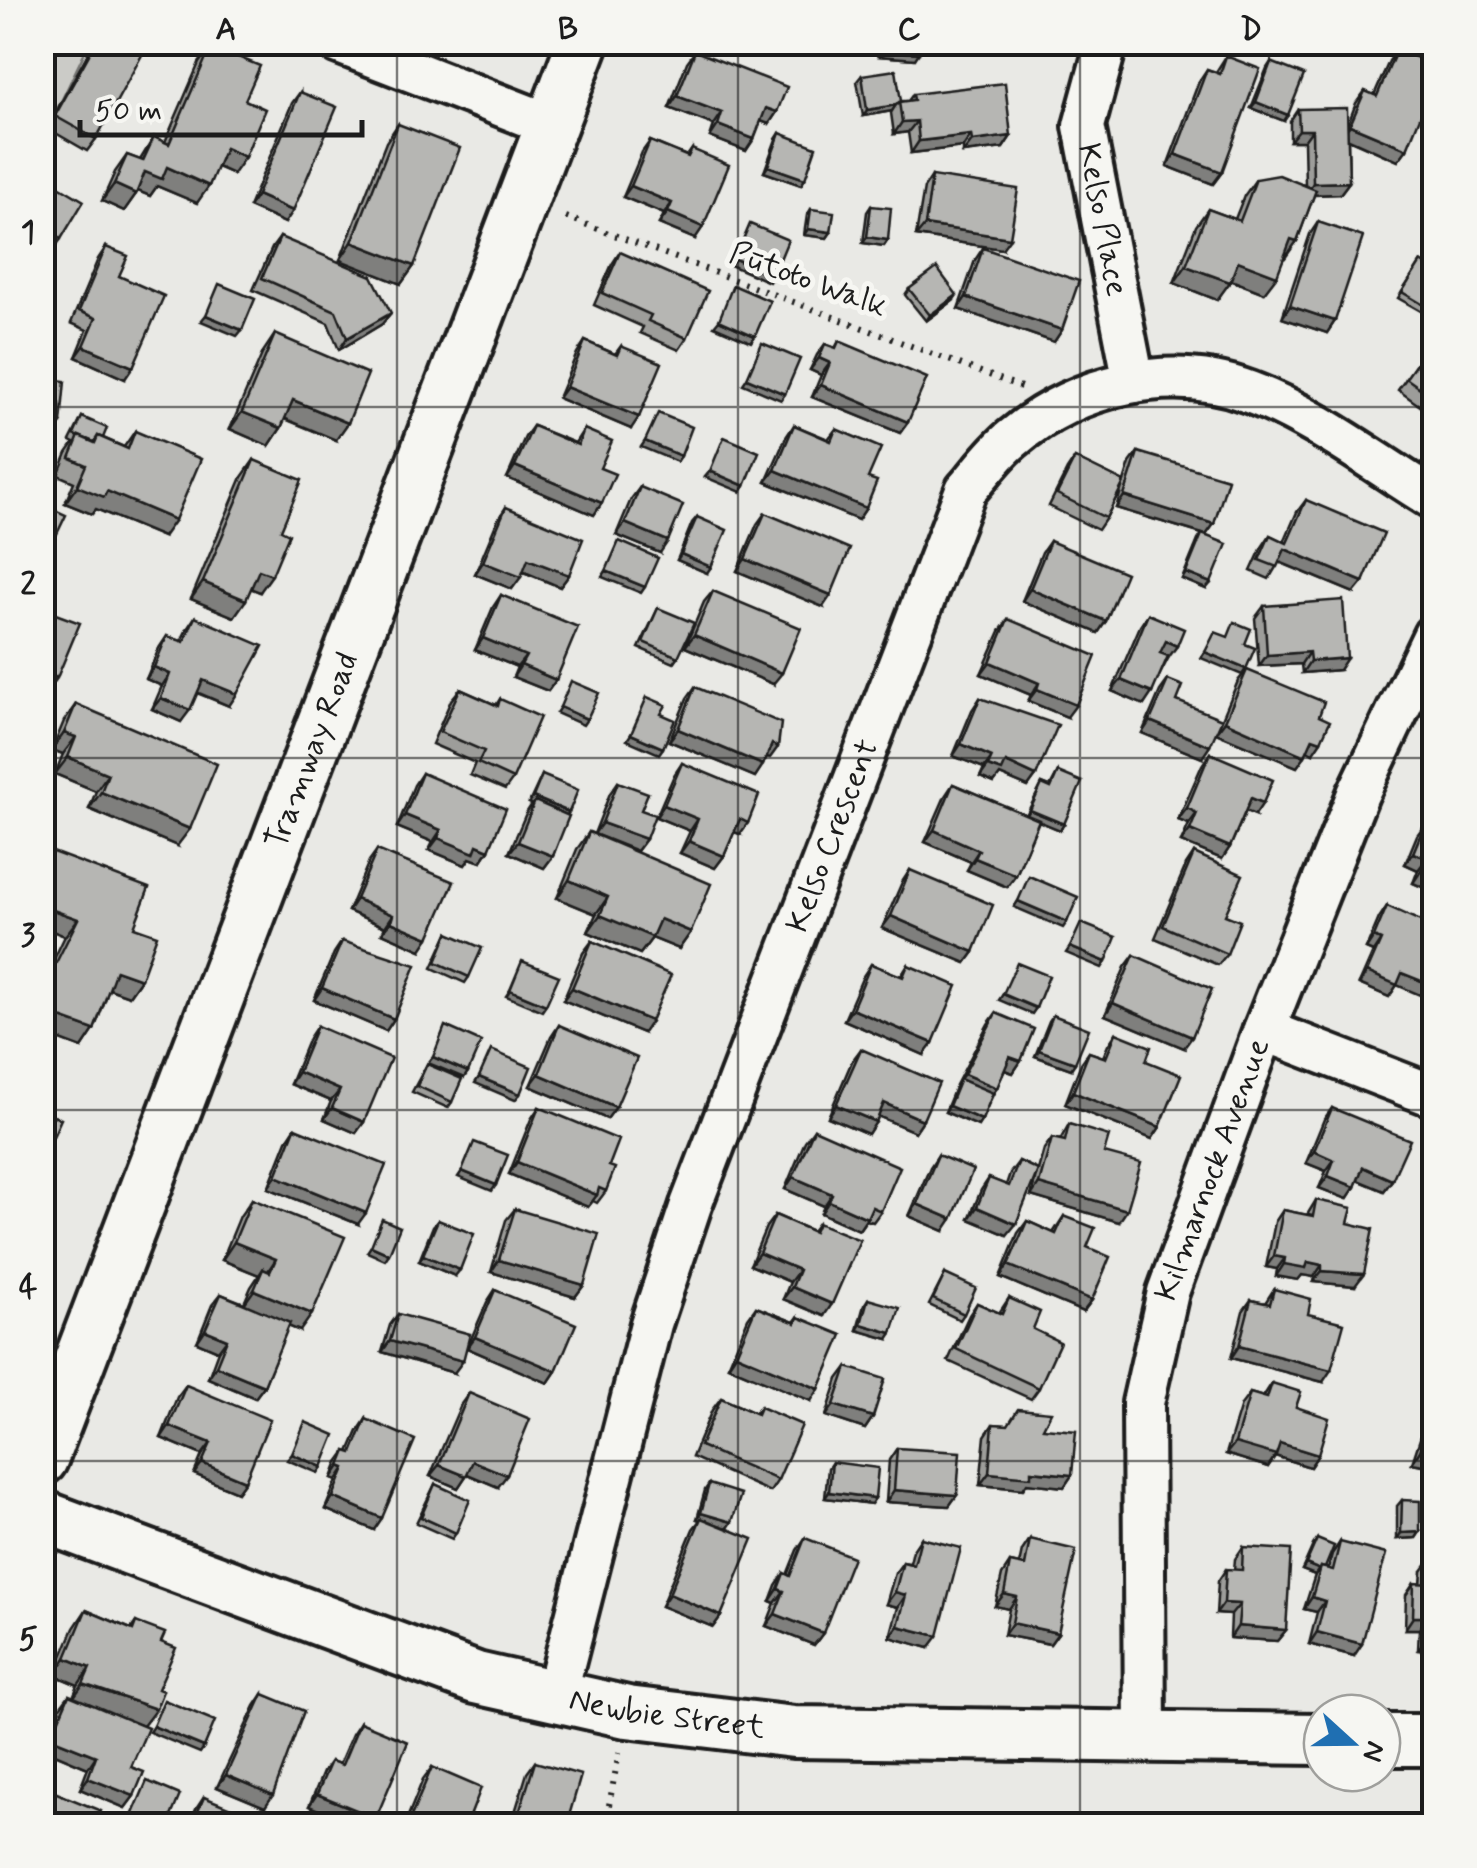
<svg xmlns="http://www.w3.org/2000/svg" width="1477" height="1868" viewBox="0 0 1477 1868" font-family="Mynerve,sans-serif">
  <rect width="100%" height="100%" fill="#e9e9e5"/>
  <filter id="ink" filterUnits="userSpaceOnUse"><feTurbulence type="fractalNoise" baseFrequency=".01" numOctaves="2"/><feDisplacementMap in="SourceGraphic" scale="20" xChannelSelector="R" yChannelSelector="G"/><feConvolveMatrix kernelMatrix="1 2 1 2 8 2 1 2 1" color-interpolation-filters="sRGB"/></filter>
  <g filter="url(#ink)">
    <polygon fill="#cbcbc7" stroke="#747472" stroke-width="2.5" points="43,43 89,43 43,139"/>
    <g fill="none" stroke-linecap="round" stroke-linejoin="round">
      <g stroke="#1c1c1c" stroke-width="48">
        <g id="minor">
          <polyline points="337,42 551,125"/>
          <path id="s1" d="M1103,56L1084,126L1134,382"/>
          <polyline points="1264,1030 1434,1096"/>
          <path id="s2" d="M555,1699L651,1324L691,1205L966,490C981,473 995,453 1012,439C1075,385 1170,362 1249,392C1314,416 1375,463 1434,499"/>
          <path id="s3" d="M1145,1737L1143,1403L1168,1292L1264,1030L1358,794L1434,635"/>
        </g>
      </g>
      <g stroke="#1c1c1c" stroke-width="58">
        <g id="tertiary">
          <path id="s4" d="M42,1459L583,42"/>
          <path id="s5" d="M42,1516L476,1678L627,1712L794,1732L1322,1739"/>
          <polyline points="1382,1740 1434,1740"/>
        </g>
      </g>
      <g stroke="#1c1c1c" stroke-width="6" stroke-dasharray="2.5 8" stroke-linecap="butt">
        <polyline points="566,217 1021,387"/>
        <polyline points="605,1826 619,1753"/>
      </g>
      <use href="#minor" stroke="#f6f6f2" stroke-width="40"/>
      <use href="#tertiary" stroke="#f6f6f2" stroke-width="50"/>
    </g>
    <g fill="#9d9d9a" stroke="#1c1c1c" stroke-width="2.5">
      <polygon points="94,42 145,42 96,139 87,151 47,128"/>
      <polygon points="879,42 920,42 915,59 878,56"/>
      <polygon points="211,46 245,100 233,174 217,167 197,203 157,186 150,196 138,191 124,211 102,201 115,172 127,155 140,160 154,137 165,142 199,63"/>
      <polygon points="1397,49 1407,149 1398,161 1348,139 1349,182 1340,194 1314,195 1297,241 1284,258 1264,293 1230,280 1217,300 1174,283 1196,226 1208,209 1235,219 1244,196 1256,179 1305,185 1304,141 1290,141 1290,121 1298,109 1348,124 1356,103 1365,91 1374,95 1389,61"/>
      <polygon points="695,51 777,112 769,124 761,121 746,151 710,137 714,125 669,108 687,62"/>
      <polygon points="1226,56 1222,172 1213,184 1167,166 1199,81 1207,69 1216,72"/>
      <polygon points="1271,62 1284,121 1251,108 1267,68"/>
      <polygon points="862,75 901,101 908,101 913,94 1011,136 1003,148 963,153 963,147 911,153 908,132 894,134 891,113 892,111 863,116 857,81"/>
      <polygon points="300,92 285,223 249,207 292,103"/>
      <polygon points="398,124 414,266 401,284 340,260 386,142"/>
      <polygon points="780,133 805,179 801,185 764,172 776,139"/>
      <polygon points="650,141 687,156 692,149 695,239 659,224 664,214 623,197 642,152"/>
      <polygon points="42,176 61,239 49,256 48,255"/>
      <polygon points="932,176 1002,249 916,236 924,188"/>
      <polygon points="871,206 888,240 884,246 863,243 867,212"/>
      <polygon points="811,209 831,232 827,238 804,235 807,215"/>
      <polygon points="1318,222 1335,321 1327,333 1282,318 1310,234"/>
      <polygon points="280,237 382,324 339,350 328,323 253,290 272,248"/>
      <polygon points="106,247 119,276 125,379 76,357 87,330 71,323 98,259"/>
      <polygon points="983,248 1062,330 1054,342 958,309 975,260"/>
      <polygon points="620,252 687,338 679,350 640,333 643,327 594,305 612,264"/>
      <polygon points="1421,262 1434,270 1434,316 1433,318 1398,298"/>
      <polygon points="909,289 953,301 926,321 905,295"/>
      <polygon points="275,334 336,440 285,419 281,428 269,446 230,429 263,352"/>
      <polygon points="585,341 615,354 621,346 631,429 558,398 577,353"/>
      <polygon points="839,341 908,422 900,433 812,397 821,375 810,370 817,355 825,344 835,348"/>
      <polygon points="1431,343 1434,345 1434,416 1398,390"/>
      <polygon points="82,417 103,438 124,447 135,431 163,537 96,509 92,514 65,503 74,482 58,475 67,453 74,443 70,441"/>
      <polygon points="794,425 828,439 836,429 868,478 866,508 858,520 766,482 786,437"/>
      <polygon points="533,426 575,443 584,429 600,468 602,503 594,515 507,478 525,437"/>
      <polygon points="1138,452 1214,524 1206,535 1206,589 1182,579 1198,540 1202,534 1116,508 1123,484 1106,518 1098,530 1049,506 1067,470 1075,458 1124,482 1130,463"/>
      <polygon points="254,460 281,530 260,592 251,588 234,617 191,599 242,477"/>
      <polygon points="640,487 660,553 616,535 631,499"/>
      <polygon points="1306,500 1354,593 1279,562 1269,579 1251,571 1262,547 1270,535 1284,542 1297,512"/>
      <polygon points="46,506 55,538 51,544 42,541 42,511"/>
      <polygon points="506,507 569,575 560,587 523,572 512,589 475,574 498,519"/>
      <polygon points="765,513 823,607 737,571 757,524"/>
      <polygon points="697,517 707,573 677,560 692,523"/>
      <polygon points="1050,541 1106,621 1098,633 1022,601 1042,552"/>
      <polygon points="713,591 773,684 685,647 704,602"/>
      <polygon points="501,595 556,680 548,691 513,677 517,667 475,650 493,607"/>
      <polygon points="1264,606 1339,670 1302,673 1301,664 1259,666 1255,618"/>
      <polygon points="658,608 678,657 674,663 639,648"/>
      <polygon points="1148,614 1169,657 1144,705 1112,691 1140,626"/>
      <polygon points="195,617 229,706 197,693 181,722 152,709 162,686 146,679 159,648 167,636 181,641 187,629"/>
      <polygon points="1008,619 1067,717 1028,701 1031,695 981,674 1000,631"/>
      <polygon points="1247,670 1319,716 1313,753 1308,750 1297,767 1216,733 1238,681"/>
      <polygon points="1168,680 1177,701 1202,758 1142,733 1160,691"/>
      <polygon points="695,687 770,758 767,757 755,777 669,741 687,698"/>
      <polygon points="460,689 496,705 500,699 513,779 505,790 470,775 475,763 432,744 451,700"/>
      <polygon points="980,698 1036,776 1028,787 1000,775 994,783 980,777 984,768 953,756 972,710"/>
      <polygon points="76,704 177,846 89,809 96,791 55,774 63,754 52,750 64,721"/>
      <polygon points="1210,753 1255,815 1246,811 1230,847 1222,859 1181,842 1189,824 1178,820 1202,765"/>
      <polygon points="682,763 740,834 734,832 724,856 715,868 680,853 690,831 656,817 674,775"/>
      <polygon points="1058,772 1064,824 1060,830 1039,821 1016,875 1007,887 967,870 971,862 925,842 945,796 953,784 1026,815 1042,784 1050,787"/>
      <polygon points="422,773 489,850 481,862 470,858 465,865 429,850 433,842 397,827 414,785"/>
      <polygon points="542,775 567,815 553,856 544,868 509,853 526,813 532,804 529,803"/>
      <polygon points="618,782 641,810 646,839 637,851 601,837 691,932 679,949 652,938 640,954 588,932 596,914 557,898 577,849 589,832 594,834 610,793"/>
      <polygon points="1425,824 1434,828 1434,892 1413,883 1418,870 1405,864 1417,835"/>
      <polygon points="42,848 134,927 141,979 129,996 109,989 94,1030 82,1048 42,1033 42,962 51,965 65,936 42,927"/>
      <polygon points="377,850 421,950 382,933 385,927 348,911 369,861"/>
      <polygon points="1194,853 1225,915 1227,954 1218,965 1155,938 1186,865"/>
      <polygon points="910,870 974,952 966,963 882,928 902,882"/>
      <polygon points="1387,906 1397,985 1389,997 1359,984 1373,952 1366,949 1379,918"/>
      <polygon points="448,933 469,977 465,983 432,968"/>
      <polygon points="342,941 394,1019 386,1031 314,1000 334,953"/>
      <polygon points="592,941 643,1033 563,1000 583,953"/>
      <polygon points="1134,955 1184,1048 1105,1015 1125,967"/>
      <polygon points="871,964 901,976 908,965 924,1055 844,1020 863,976"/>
      <polygon points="996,1013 1021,1061 1013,1073 1005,1070 978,1126 945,1112 956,1085 988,1024"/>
      <polygon points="1053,1015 1071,1069 1035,1056 1049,1021"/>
      <polygon points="559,1025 616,1107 607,1119 530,1086 551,1037"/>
      <polygon points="317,1026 364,1122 356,1133 324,1119 331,1101 290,1084 309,1038"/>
      <polygon points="1116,1033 1160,1127 1152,1139 1065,1104 1081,1063 1089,1052 1103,1057 1108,1045"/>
      <polygon points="861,1049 923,1120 915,1132 878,1116 868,1134 828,1117 852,1061"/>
      <polygon points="427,1064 452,1102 448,1108 412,1092"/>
      <polygon points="539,1107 609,1166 606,1191 597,1203 593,1201 588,1207 509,1174 531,1119"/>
      <polygon points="1332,1108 1392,1180 1384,1191 1358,1180 1347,1199 1319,1188 1326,1171 1306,1163 1324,1119"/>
      <polygon points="1069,1124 1104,1153 1119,1222 1031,1196 1037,1172 1007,1235 969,1219 981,1190 989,1178 1006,1185 1010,1173 1019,1161 1038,1170 1044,1149 1052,1138 1060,1140"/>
      <polygon points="295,1128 358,1224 268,1188 287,1140"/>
      <polygon points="814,1129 881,1211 873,1222 866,1220 859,1230 821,1213 824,1206 785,1189 805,1141"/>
      <polygon points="938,1155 944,1231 909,1216 930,1167"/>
      <polygon points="252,1199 300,1331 288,1326 264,1386 255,1398 208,1378 218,1351 197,1342 212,1305 221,1294 244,1303 251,1287 259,1275 222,1260 240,1216"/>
      <polygon points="1316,1200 1348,1223 1355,1286 1313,1282 1314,1277 1302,1275 1298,1280 1276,1276 1277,1269 1266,1267 1275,1222 1283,1210 1307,1215"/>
      <polygon points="515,1209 584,1285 575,1297 491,1272 506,1220"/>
      <polygon points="775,1215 812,1231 818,1223 824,1316 783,1299 790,1282 750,1265 766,1227"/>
      <polygon points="1064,1216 1087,1247 1092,1300 1083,1312 1000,1277 1018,1233 1027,1221 1053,1233"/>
      <polygon points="438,1220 455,1276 419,1261 433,1226"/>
      <polygon points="945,1274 964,1314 960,1320 929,1305"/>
      <polygon points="1274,1289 1323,1382 1231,1358 1243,1311 1251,1300 1265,1303"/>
      <polygon points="495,1290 556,1371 548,1383 467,1348 487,1302"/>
      <polygon points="1009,1298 1033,1329 1039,1388 1031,1399 948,1361 969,1315 977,1303 999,1313"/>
      <polygon points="868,1299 888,1339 857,1330 864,1305"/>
      <polygon points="756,1307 794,1322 798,1317 811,1401 728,1366 748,1318"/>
      <polygon points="398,1314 454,1373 382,1352 390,1325"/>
      <polygon points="847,1367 873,1417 865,1429 826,1416 838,1379"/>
      <polygon points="1272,1383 1296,1407 1318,1455 1310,1467 1275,1456 1268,1467 1226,1454 1241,1405 1250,1393 1263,1397"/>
      <polygon points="186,1385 245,1481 237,1492 194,1474 202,1455 161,1438 177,1397"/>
      <polygon points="469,1393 498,1487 467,1474 458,1488 430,1476 461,1404"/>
      <polygon points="721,1398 755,1413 760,1407 778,1480 770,1492 692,1457 712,1410"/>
      <polygon points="1434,1403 1434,1467 1412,1463 1429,1411"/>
      <polygon points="366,1419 374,1530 325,1509 337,1480 332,1478 338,1462 346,1451 349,1452 358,1431"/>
      <polygon points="993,1424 1043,1428 1072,1475 1064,1487 1027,1483 1023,1489 980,1485 985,1436"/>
      <polygon points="897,1448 957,1495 949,1506 886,1502 889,1460"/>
      <polygon points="832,1462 875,1498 871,1504 825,1498 828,1468"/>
      <polygon points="435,1484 456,1533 452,1539 416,1523"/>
      <polygon points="709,1484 728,1528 721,1616 713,1627 661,1606 693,1529 700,1520 697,1519 705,1490"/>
      <polygon points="1434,1487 1434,1513 1429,1512 1430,1493"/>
      <polygon points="1402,1500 1420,1532 1416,1538 1397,1539 1397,1506"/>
      <polygon points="805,1538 823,1633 814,1645 766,1626 775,1603 770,1601 776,1585 784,1573 787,1575 797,1550"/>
      <polygon points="921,1538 929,1648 890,1637 898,1607 886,1604 895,1573 903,1562 910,1563 913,1550"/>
      <polygon points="1030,1539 1058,1633 1050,1644 1004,1635 1009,1609 995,1606 1002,1575 1010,1563 1019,1565 1022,1551"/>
      <polygon points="1317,1539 1325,1568 1328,1569 1332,1554 1340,1542 1354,1656 1309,1644 1317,1612 1304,1609 1315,1575 1302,1570 1313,1545"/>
      <polygon points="1243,1547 1286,1630 1277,1641 1230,1638 1231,1615 1216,1614 1218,1581 1226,1569 1234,1570 1235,1559"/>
      <polygon points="1430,1560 1434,1560 1434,1651 1418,1650 1419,1629 1405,1629 1406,1595 1414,1583 1421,1584 1422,1571"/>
      <polygon points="86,1610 131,1629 136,1622 161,1642 143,1726 131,1767 134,1796 125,1808 80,1789 88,1768 43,1749 60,1707 69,1695 73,1697 78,1685 54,1675 74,1628"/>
      <polygon points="263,1694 265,1807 217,1787 255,1706"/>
      <polygon points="360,1722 376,1818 371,1826 357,1826 309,1806 323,1772 331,1761 339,1764 352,1734"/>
      <polygon points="535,1762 566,1826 500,1826 504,1819 512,1822 527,1773"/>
      <polygon points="432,1767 469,1819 475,1826 404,1826 423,1779"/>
      <polygon points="204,1797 238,1826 189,1826 196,1809"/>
      <polygon points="1107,1814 1157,1826 1099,1826"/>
    </g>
    <g fill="#7f7f7d" stroke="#1c1c1c" stroke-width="2.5">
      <polygon points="746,42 783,42 787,44 778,56"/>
      <polygon points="954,42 989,42 982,52"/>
      <polygon points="882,50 919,53 915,59 878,56"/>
      <polygon points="677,96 722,113 714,125 669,108"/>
      <polygon points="1256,102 1288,115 1284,121 1251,108"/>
      <polygon points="896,105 892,111 863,116 867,110"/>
      <polygon points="766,108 777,112 769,124 758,120"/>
      <polygon points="917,121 908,132 894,134 902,122"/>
      <polygon points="718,125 754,139 746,151 710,137"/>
      <polygon points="1350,125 1407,149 1398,161 1342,136"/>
      <polygon points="1299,130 1312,130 1304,141 1290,141"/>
      <polygon points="971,135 963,147 911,153 919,141"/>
      <polygon points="1011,136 1003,148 963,153 972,141"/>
      <polygon points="225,148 245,157 233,174 213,165"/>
      <polygon points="1175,154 1222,172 1213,184 1167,166"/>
      <polygon points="768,166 805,179 801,185 764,172"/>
      <polygon points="167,167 209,186 197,203 157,186 150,196 133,189 145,172"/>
      <polygon points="1349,182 1340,194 1305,195 1313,183"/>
      <polygon points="114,184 136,194 124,211 102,201"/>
      <polygon points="631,186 672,203 664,214 623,197"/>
      <polygon points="257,195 293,211 285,223 249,207"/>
      <polygon points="668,212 703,227 695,239 659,224"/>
      <polygon points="925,225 1010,238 1002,249 916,236"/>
      <polygon points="808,229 831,232 827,238 804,235"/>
      <polygon points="867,237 888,240 884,246 863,243"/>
      <polygon points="1291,239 1297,241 1285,258 1279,256"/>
      <polygon points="352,242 414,266 401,284 340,260"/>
      <polygon points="735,259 773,276 769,282 730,265"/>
      <polygon points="1238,261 1277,276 1264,293 1226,278"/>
      <polygon points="1186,266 1230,282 1217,300 1174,283"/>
      <polygon points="957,295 953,301 926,321 930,315"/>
      <polygon points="966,297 1062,330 1054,342 958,309"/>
      <polygon points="1290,306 1335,321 1327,333 1282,318"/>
      <polygon points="391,313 382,324 339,350 347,338"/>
      <polygon points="206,315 242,330 237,336 201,321"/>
      <polygon points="719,320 755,336 751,342 714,326"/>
      <polygon points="84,346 133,367 125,379 76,357"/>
      <polygon points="819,358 830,363 821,375 810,370"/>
      <polygon points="747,378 785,394 781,400 743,384"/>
      <polygon points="821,385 908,422 900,433 812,397"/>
      <polygon points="566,387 639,417 631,429 558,398"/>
      <polygon points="293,400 348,423 336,440 281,417"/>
      <polygon points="242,412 281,428 269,446 230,429"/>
      <polygon points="42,421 61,423 52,435 42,434"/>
      <polygon points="645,441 681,456 677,462 641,447"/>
      <polygon points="515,466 602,503 594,515 507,478"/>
      <polygon points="775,470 866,508 858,520 766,482"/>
      <polygon points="710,471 745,486 741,492 705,477"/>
      <polygon points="77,486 107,491 175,520 163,537 96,509 92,514 65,503"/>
      <polygon points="1124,496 1214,524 1206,535 1116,508"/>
      <polygon points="625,523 668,541 660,553 616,535"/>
      <polygon points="1285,549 1363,582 1354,593 1277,561"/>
      <polygon points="681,554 711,567 707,573 677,560"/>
      <polygon points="528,559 569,575 560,587 520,570"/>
      <polygon points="745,559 831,595 823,607 737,571"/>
      <polygon points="483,562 521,577 512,589 475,574"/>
      <polygon points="259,570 272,575 260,592 247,587"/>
      <polygon points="606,571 645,587 641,593 602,577"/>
      <polygon points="1186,573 1211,583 1206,589 1182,579"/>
      <polygon points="203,582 246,600 234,617 191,599"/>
      <polygon points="1030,589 1106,621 1098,633 1022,601"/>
      <polygon points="694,635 782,673 773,684 685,647"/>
      <polygon points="483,638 526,656 517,667 475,650"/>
      <polygon points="1166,641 1177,646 1169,657 1158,653"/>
      <polygon points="1205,652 1246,669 1242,675 1201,658"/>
      <polygon points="1309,652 1301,664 1259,666 1267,655"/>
      <polygon points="1347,658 1339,670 1302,673 1310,661"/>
      <polygon points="990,662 1039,683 1031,695 981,674"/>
      <polygon points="521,665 556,680 548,691 513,677"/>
      <polygon points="154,667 170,674 162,686 146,679"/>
      <polygon points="42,672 57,678 49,690 42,688"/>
      <polygon points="203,680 237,694 229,706 194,691"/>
      <polygon points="1121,680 1152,693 1144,705 1112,691"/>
      <polygon points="1037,689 1076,705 1067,717 1028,701"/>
      <polygon points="161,698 190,710 181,722 152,709"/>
      <polygon points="560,707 587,719 583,725 556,713"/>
      <polygon points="1150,721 1210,746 1202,758 1142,733"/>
      <polygon points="1225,721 1305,756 1297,767 1216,733"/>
      <polygon points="678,729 763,765 755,777 669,741"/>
      <polygon points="64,733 76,737 63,754 52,750"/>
      <polygon points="631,734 663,748 659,754 627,740"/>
      <polygon points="1313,738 1321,741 1313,753 1305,749"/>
      <polygon points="772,744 778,747 770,758 764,756"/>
      <polygon points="961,744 992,757 984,768 953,756"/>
      <polygon points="68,757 108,774 96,791 55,774"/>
      <polygon points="1006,762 1036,776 1028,787 1000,775 994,783 980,777 988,766"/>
      <polygon points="101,792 190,829 177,846 89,809"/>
      <polygon points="533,797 569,812 565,818 529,803"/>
      <polygon points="1251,798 1263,803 1255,815 1243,810"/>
      <polygon points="664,805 698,819 690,831 656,817"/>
      <polygon points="1187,808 1197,813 1189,824 1178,820"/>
      <polygon points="1030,810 1064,824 1060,830 1026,816"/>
      <polygon points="405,815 441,830 433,842 397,827"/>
      <polygon points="740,819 748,823 740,834 731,831"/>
      <polygon points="602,823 646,839 637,851 594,834"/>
      <polygon points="934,830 979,850 971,862 925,842"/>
      <polygon points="1190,830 1230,847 1222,859 1181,842"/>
      <polygon points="438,838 477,845 489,850 481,862 470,858 465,865 429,850"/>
      <polygon points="689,841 724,856 715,868 680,853"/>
      <polygon points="518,842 553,856 544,868 509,853"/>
      <polygon points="1413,853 1427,858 1418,870 1405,864"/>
      <polygon points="975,858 1016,875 1007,887 967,870"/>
      <polygon points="1421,871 1434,877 1434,892 1413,883"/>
      <polygon points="569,880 608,897 596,914 557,898"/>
      <polygon points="356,899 393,915 385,927 348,911"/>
      <polygon points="1018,901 1067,922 1063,928 1014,907"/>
      <polygon points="42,906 78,919 65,936 42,927"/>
      <polygon points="600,915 660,919 691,932 679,949 652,938 640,954 588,932"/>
      <polygon points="891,916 974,952 966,963 882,928"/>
      <polygon points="391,922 429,938 421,950 382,933"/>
      <polygon points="1374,937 1381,940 1373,952 1366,949"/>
      <polygon points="1070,947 1106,962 1102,968 1066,953"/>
      <polygon points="116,970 141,979 129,996 104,987"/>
      <polygon points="1367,972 1402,973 1434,986 1434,1001 1397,985 1389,997 1359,984"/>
      <polygon points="48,984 54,986 42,1002 42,992"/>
      <polygon points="322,988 394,1019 386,1031 314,1000"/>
      <polygon points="572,988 651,1021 643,1033 563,1000"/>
      <polygon points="510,990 546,1005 542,1011 506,996"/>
      <polygon points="1003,994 1036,1008 1032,1014 999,1000"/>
      <polygon points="1113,1003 1192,1037 1184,1048 1105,1015"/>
      <polygon points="852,1009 933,1043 924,1055 844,1020"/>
      <polygon points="44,1012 94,1030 82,1048 42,1033 42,1015"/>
      <polygon points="1039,1050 1075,1063 1071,1069 1035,1056"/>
      <polygon points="433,1057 468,1072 464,1078 428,1063"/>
      <polygon points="1010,1057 1021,1061 1013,1073 1002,1069"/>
      <polygon points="298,1072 340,1090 331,1101 290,1084"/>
      <polygon points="539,1074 616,1107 607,1119 530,1086"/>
      <polygon points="964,1074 997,1088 989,1099 960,1079"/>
      <polygon points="479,1077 520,1094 515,1100 475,1083"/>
      <polygon points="1073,1092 1160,1127 1152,1139 1065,1104"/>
      <polygon points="884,1103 923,1120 915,1132 875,1115"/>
      <polygon points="836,1105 876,1122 868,1134 828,1117"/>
      <polygon points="949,1106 982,1120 978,1126 945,1112"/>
      <polygon points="332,1108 364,1122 356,1133 324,1119"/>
      <polygon points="1314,1151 1334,1160 1326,1171 1306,1163"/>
      <polygon points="517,1162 597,1195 588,1207 509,1174"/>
      <polygon points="1363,1167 1392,1180 1384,1191 1355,1179"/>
      <polygon points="462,1171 496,1185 492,1191 458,1177"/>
      <polygon points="276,1176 366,1213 358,1224 268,1188"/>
      <polygon points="1328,1176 1355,1187 1347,1199 1319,1188"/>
      <polygon points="793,1177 832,1194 824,1206 785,1189"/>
      <polygon points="1039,1184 1127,1210 1119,1222 1031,1196"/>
      <polygon points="829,1201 867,1218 859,1230 821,1213"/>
      <polygon points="917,1204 952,1219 944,1231 909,1216"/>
      <polygon points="977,1207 1016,1224 1007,1235 969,1219"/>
      <polygon points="234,1242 276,1259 264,1277 263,1269 259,1275 222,1260"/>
      <polygon points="371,1246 389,1254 385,1260 367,1252"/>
      <polygon points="759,1253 799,1270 790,1282 750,1265"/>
      <polygon points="423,1255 460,1270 455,1276 419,1261"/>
      <polygon points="1274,1256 1285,1258 1277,1269 1266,1267"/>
      <polygon points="499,1260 584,1285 575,1297 491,1272"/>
      <polygon points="1308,1262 1322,1265 1314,1277 1302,1275 1298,1280 1276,1276 1284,1264"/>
      <polygon points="1008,1265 1092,1300 1083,1312 1000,1277"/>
      <polygon points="1322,1271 1364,1274 1355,1286 1313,1282"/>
      <polygon points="792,1287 832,1304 824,1316 783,1299"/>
      <polygon points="254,1290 312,1314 300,1331 242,1307"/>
      <polygon points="861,1324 892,1333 888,1339 857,1330"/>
      <polygon points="205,1330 227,1339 218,1351 197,1342"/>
      <polygon points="475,1337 556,1371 548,1383 467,1348"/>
      <polygon points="390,1341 463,1361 454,1373 382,1352"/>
      <polygon points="1239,1346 1331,1370 1323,1382 1231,1358"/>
      <polygon points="736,1354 819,1389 811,1401 728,1366"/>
      <polygon points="216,1366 264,1386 255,1398 208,1378"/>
      <polygon points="834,1405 873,1417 865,1429 826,1416"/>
      <polygon points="169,1426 211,1443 202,1455 161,1438"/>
      <polygon points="1235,1443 1280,1443 1318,1455 1310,1467 1275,1456 1268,1467 1226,1454"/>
      <polygon points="1420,1451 1434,1454 1434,1467 1412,1463"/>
      <polygon points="292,1454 322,1467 318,1473 287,1460"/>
      <polygon points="473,1461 507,1475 498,1487 465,1473"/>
      <polygon points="202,1463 245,1481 237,1492 194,1474"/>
      <polygon points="439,1465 466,1476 458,1488 430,1476"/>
      <polygon points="340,1466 345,1468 337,1480 332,1478"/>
      <polygon points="1031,1471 1072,1475 1064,1487 1027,1483 1023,1489 980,1485 989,1473"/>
      <polygon points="894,1490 957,1495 949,1506 886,1502"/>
      <polygon points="829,1492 875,1498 871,1504 825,1498"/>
      <polygon points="333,1497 382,1518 374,1530 325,1509"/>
      <polygon points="701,1513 732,1522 728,1528 697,1519"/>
      <polygon points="1420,1532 1416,1538 1397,1539 1401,1533"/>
      <polygon points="1306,1564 1319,1569 1315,1575 1302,1570"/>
      <polygon points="778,1589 784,1591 775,1603 770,1601"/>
      <polygon points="895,1592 906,1595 898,1607 886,1604"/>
      <polygon points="669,1594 721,1616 713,1627 661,1606"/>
      <polygon points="1004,1594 1017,1597 1009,1609 995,1606"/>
      <polygon points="1312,1597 1325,1601 1317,1612 1304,1609"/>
      <polygon points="1224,1603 1240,1604 1231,1615 1216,1614"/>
      <polygon points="775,1614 823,1633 814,1645 766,1626"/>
      <polygon points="1413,1617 1427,1617 1419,1629 1405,1629"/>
      <polygon points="1012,1623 1058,1633 1050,1644 1004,1635"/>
      <polygon points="898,1626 938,1636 929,1648 890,1637"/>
      <polygon points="1238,1626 1286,1630 1277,1641 1230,1638"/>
      <polygon points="1317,1632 1362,1644 1354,1656 1309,1644"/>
      <polygon points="1427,1639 1434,1639 1434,1651 1418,1650"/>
      <polygon points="66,1658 90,1668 78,1685 54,1675"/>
      <polygon points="83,1684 156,1709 143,1726 71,1701"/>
      <polygon points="153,1726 204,1747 200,1753 149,1732"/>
      <polygon points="51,1738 96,1756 88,1768 43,1749"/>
      <polygon points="226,1775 273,1795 265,1807 217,1787"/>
      <polygon points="88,1778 134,1796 125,1808 80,1789"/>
      <polygon points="317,1794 376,1818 371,1826 357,1826 309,1806"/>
      <polygon points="132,1816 154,1826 135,1826 128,1822"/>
    </g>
    <g fill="#b6b6b3" stroke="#1c1c1c" stroke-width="2.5">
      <polygon points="96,42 145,42 148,44 96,139 55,116"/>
      <polygon points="882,42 920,42 919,53 882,50"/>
      <polygon points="211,46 260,66 245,100 265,109 245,157 225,148 209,186 167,167 162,179 145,172 136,194 114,184 127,155 143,161 154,137 169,144"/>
      <polygon points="1397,49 1434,65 1434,83 1407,149 1350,125 1365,91 1377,96"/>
      <polygon points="695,51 787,87 777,112 766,108 754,139 718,125 722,113 677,96"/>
      <polygon points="1226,56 1260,69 1222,172 1175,154 1207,69 1220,74"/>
      <polygon points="1271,62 1304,75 1288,115 1256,102"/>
      <polygon points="896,70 901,101 896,105 867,110 862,75"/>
      <polygon points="1005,83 1011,136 972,141 971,135 919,141 917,121 902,122 899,102 914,100 913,94"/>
      <polygon points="300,92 337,107 293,211 257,195"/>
      <polygon points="1347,108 1349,182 1313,183 1312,130 1299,130 1298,109"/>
      <polygon points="398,124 460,148 414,266 352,242"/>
      <polygon points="780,133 816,147 805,179 768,166"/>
      <polygon points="650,141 688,157 692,149 729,165 703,227 668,212 672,203 631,186"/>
      <polygon points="1279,175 1316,190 1297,241 1291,239 1277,276 1238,261 1230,282 1186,266 1208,209 1240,221 1256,179"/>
      <polygon points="42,176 84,201 61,239 56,236 42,267"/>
      <polygon points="932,176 1018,189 1010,238 925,225"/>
      <polygon points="871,206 891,208 888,240 867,237"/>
      <polygon points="811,209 834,212 831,232 808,229"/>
      <polygon points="1318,222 1363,237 1335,321 1290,306"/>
      <polygon points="750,224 788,240 773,276 735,259"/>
      <polygon points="280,237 372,276 391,313 347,338 336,311 262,278"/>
      <polygon points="106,247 128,256 119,276 164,296 133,367 84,346 96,318 79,311"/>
      <polygon points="983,248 1079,281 1062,330 966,297"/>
      <polygon points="620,252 708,291 687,338 648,321 651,315 602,293"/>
      <polygon points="1421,262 1434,270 1434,311 1402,292"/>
      <polygon points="937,268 957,295 930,315 909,289"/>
      <polygon points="219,284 255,299 242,330 206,315"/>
      <polygon points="733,285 770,301 755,336 719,320"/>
      <polygon points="275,334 368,374 348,423 293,400 281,428 242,412"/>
      <polygon points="585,341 617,355 621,346 662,363 639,417 566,387"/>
      <polygon points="839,341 927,378 908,422 821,385 830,363 819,358 825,344 836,348"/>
      <polygon points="762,343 800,359 785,394 747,378"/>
      <polygon points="1431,343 1434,345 1434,398 1406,378"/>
      <polygon points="42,378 65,381 61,423 42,421"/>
      <polygon points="658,413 692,427 681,456 645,441"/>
      <polygon points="82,417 107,428 103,438 98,436 94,442 79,436 79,437 74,435"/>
      <polygon points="794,425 831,441 836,429 881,448 868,478 877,481 866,508 775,470"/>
      <polygon points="533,426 578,445 584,429 612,441 600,468 615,474 602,503 515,466"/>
      <polygon points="135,431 201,459 175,520 107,491 104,497 77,486 86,465 70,458 79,436 95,443 98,436 128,449"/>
      <polygon points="724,437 759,452 745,486 710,471"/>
      <polygon points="1138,452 1228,479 1214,524 1124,496"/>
      <polygon points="1075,458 1124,482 1106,518 1057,494"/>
      <polygon points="254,460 302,480 281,530 289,534 272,575 259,570 246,600 203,582"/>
      <polygon points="640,487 683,505 668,541 625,523"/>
      <polygon points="1306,500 1384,533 1363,582 1285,549 1277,567 1259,560 1270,535 1287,543"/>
      <polygon points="46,506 66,515 55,538 42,533 42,513"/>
      <polygon points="506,507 583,539 569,575 528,559 521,577 483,562"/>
      <polygon points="765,513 850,549 831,595 745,559"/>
      <polygon points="697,517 727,530 711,567 681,554"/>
      <polygon points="1202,534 1227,544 1211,583 1186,573"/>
      <polygon points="619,541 658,558 645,587 606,571"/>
      <polygon points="1050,541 1126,573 1106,621 1030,589"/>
      <polygon points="713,591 801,628 782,673 694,635"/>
      <polygon points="501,595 578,627 556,680 521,665 526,656 483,638"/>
      <polygon points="1343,600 1347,658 1310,661 1309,652 1267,655 1264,606"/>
      <polygon points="658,608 694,623 678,657 643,642"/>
      <polygon points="42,609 80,623 57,678 42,672"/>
      <polygon points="1148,614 1184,629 1177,646 1166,641 1160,653 1168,656 1152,693 1121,680"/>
      <polygon points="195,617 263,646 237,694 203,680 190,710 161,698 170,674 154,667 167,636 184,642"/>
      <polygon points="1008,619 1096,656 1076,705 1037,689 1039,683 990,662"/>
      <polygon points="1234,622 1251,629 1245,644 1255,648 1246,669 1205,652 1215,632 1228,637"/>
      <polygon points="1247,670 1324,702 1319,716 1330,721 1321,741 1313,738 1305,756 1225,721"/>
      <polygon points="1168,680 1183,686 1177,701 1222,719 1210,746 1150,721"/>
      <polygon points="571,681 599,693 587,719 560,707"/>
      <polygon points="695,687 781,723 778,747 772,744 763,765 678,729"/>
      <polygon points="460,689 498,706 500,699 540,717 513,779 478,763 484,751 440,732"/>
      <polygon points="647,697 666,705 661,714 675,720 663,748 631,734"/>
      <polygon points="980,698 1058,725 1036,776 1006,762 1002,771 988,766 992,757 961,744"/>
      <polygon points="76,704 217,764 190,829 101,792 108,774 68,757 76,737 64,733"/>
      <polygon points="1210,753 1273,780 1263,803 1251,798 1230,847 1190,830 1197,813 1187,808"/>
      <polygon points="682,763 759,795 748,823 740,819 724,856 689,841 698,819 664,805"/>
      <polygon points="1058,772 1082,782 1064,824 1030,810 1042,784 1051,788"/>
      <polygon points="422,773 506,809 489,850 477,845 474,853 438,838 441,830 405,815"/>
      <polygon points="542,775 578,790 569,812 533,797"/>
      <polygon points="618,782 648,793 641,810 655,815 646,839 602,823"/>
      <polygon points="953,784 1039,820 1016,875 975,858 979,850 934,830"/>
      <polygon points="535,801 569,816 553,856 518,842"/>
      <polygon points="1425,824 1434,828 1434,877 1421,871 1427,858 1413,853"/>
      <polygon points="589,832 711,884 691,932 660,919 652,937 600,915 608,897 569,880"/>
      <polygon points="42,848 149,888 134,927 157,935 141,979 116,970 94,1030 44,1012 54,986 48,984 42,1000 42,962 54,967 78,919 42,906 42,896 48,881 42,879"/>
      <polygon points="377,850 454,882 429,938 391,922 393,915 356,899"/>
      <polygon points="1194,853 1243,875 1225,915 1240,921 1227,954 1163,926"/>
      <polygon points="910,870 993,905 974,952 891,916"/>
      <polygon points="1029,876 1078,897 1067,922 1018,901"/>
      <polygon points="1387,906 1434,927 1434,986 1402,973 1397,985 1367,972 1381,940 1374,937"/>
      <polygon points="1081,923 1116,937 1106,962 1070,947"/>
      <polygon points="448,933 482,948 469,977 436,962"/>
      <polygon points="342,941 416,965 394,1019 322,988"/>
      <polygon points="592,941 671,975 651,1021 572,988"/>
      <polygon points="1134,955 1212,989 1192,1037 1113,1003"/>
      <polygon points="522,961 559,976 546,1005 510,990"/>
      <polygon points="1017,963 1049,976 1036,1008 1003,994"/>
      <polygon points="871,964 903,977 908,965 957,986 933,1043 852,1009"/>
      <polygon points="996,1013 1034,1029 1021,1061 1010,1057 997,1088 964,1074"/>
      <polygon points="1053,1015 1089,1029 1075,1063 1039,1050"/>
      <polygon points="559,1025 637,1058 616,1107 539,1074"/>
      <polygon points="317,1026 391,1058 364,1122 332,1108 340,1090 298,1072"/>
      <polygon points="445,1026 481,1042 468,1072 433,1057"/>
      <polygon points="1116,1033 1151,1047 1146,1061 1181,1075 1160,1127 1073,1092 1089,1052 1106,1058"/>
      <polygon points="861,1049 939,1083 923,1120 884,1103 876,1122 836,1105"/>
      <polygon points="491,1050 531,1067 520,1094 479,1077"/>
      <polygon points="427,1064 462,1079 452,1102 417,1086"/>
      <polygon points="960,1079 993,1093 982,1120 949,1106"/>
      <polygon points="539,1107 619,1140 609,1166 615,1168 606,1191 599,1188 597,1195 517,1162"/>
      <polygon points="1332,1108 1410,1140 1392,1180 1363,1167 1355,1187 1328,1176 1334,1160 1314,1151"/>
      <polygon points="42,1111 61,1119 42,1161"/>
      <polygon points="1069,1124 1109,1136 1104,1153 1141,1163 1127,1210 1039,1184 1052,1138 1065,1141"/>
      <polygon points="295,1128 386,1165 366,1213 276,1176"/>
      <polygon points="814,1129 900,1167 881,1211 872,1207 867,1218 829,1201 832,1194 793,1177"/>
      <polygon points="474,1142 508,1155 496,1185 462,1171"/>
      <polygon points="938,1155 973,1170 952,1219 917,1204"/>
      <polygon points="1019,1161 1038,1170 1016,1224 977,1207 989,1178 1009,1186"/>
      <polygon points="252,1199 345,1237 312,1314 254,1290 263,1269 270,1272 276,1259 234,1242"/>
      <polygon points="1316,1200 1352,1208 1348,1223 1373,1229 1364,1274 1322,1271 1322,1265 1308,1262 1306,1268 1284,1264 1285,1258 1274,1256 1283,1210 1313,1216"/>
      <polygon points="515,1209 599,1234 584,1285 499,1260"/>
      <polygon points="775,1215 814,1232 818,1223 860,1240 832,1304 792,1287 799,1270 759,1253"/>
      <polygon points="1064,1216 1095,1228 1087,1247 1110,1257 1092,1300 1008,1265 1027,1221 1056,1234"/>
      <polygon points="382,1219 400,1227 389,1254 371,1246"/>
      <polygon points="438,1220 474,1234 460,1270 423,1255"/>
      <polygon points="945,1274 976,1288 964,1314 933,1299"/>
      <polygon points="1274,1289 1311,1299 1308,1314 1344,1323 1331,1370 1239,1346 1251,1300 1270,1304"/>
      <polygon points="495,1290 576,1324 556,1371 475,1337"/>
      <polygon points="221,1294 290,1323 264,1386 216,1366 227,1339 205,1330"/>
      <polygon points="1009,1298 1040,1312 1033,1329 1060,1342 1039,1388 956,1349 977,1303 1002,1314"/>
      <polygon points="868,1299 900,1308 892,1333 861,1324"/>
      <polygon points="756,1307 796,1323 798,1317 842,1335 819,1389 736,1354"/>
      <polygon points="398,1314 470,1334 463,1361 390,1341"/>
      <polygon points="847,1367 885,1379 873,1417 834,1405"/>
      <polygon points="1272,1383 1301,1392 1296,1407 1329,1418 1318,1455 1280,1443 1276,1455 1235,1443 1250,1393 1267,1398"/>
      <polygon points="186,1385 270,1420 245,1481 202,1463 211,1443 169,1426"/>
      <polygon points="469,1393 530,1419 507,1475 473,1461 466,1476 439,1465"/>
      <polygon points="721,1398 757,1414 760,1407 802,1425 778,1480 700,1446"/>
      <polygon points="1434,1407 1434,1454 1420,1451"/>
      <polygon points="1018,1409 1051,1412 1043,1428 1076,1431 1072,1475 1031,1471 1031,1477 989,1473 993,1424 1008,1425"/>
      <polygon points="366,1419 415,1440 382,1518 333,1497 345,1468 340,1466 346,1451 352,1453"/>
      <polygon points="305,1422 335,1435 322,1467 292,1454"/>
      <polygon points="897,1448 960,1452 957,1495 894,1490"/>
      <polygon points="832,1462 878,1468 875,1498 829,1492"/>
      <polygon points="435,1484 470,1500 456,1533 421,1517"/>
      <polygon points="709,1484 741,1494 732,1522 701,1513"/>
      <polygon points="1402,1500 1420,1501 1420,1532 1401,1533"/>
      <polygon points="701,1518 753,1539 721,1616 669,1594"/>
      <polygon points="805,1538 853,1557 823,1633 775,1614 784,1591 778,1589 784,1573 790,1576"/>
      <polygon points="921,1538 961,1548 938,1636 898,1626 906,1595 895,1592 903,1562 914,1565"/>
      <polygon points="1030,1539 1076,1550 1058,1633 1012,1623 1017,1597 1004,1594 1010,1563 1025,1566"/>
      <polygon points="1317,1539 1334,1546 1325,1568 1321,1567 1320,1570 1306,1564"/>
      <polygon points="1340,1542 1386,1554 1362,1644 1317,1632 1325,1601 1312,1597 1321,1567 1333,1570"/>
      <polygon points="1243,1547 1291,1550 1286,1630 1238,1626 1240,1604 1224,1603 1226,1569 1242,1570"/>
      <polygon points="1430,1560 1434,1560 1434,1639 1427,1639 1427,1617 1413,1617 1414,1583 1429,1584"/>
      <polygon points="86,1610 133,1630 136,1622 165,1633 161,1642 176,1648 158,1689 163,1691 156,1709 83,1684 90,1668 66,1658"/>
      <polygon points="263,1694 304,1711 273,1795 226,1775"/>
      <polygon points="69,1695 148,1728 131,1767 144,1772 134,1796 88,1778 96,1756 51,1738"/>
      <polygon points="164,1700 215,1721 204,1747 153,1726"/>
      <polygon points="360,1722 408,1742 376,1818 317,1794 331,1761 342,1765"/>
      <polygon points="535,1762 581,1775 566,1826 502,1826 504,1819 516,1823"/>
      <polygon points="432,1767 481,1788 469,1819 477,1822 475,1826 407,1826"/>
      <polygon points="147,1781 180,1795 167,1826 154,1826 132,1816"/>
      <polygon points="42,1787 101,1811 95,1826 42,1826"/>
      <polygon points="204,1797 243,1813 238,1826 192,1826"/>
      <polygon points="1107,1814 1157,1815 1157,1826 1107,1826"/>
      <polygon points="294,1815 319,1826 289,1826"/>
      <polygon points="1201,1816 1253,1819 1252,1826 1200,1826"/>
      <polygon points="923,1817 972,1817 972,1826 924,1826"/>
      <polygon points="1288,1818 1337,1820 1337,1826 1287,1826"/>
      <polygon points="1018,1819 1068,1820 1068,1826 1018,1826"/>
      <polygon points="1381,1819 1425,1821 1425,1826 1381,1826"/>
    </g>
  </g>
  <path fill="none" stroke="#1c1c1c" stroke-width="2.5" stroke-opacity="0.55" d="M397,42V1826M738,42V1826M1080,42V1826M42,407H1434M42,758H1434M42,1110H1434M42,1461H1434"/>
  <g text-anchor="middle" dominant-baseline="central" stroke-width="10" stroke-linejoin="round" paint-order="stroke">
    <g font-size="32" fill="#1c1c1c" stroke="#f6f6f2">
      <text stroke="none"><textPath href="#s1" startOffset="168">Kelso Place</textPath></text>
      <text transform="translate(808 280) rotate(20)">Pūtoto Walk</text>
      <text stroke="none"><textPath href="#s4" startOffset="758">Tramway Road</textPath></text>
      <text stroke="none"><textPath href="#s2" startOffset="908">Kelso Crescent</textPath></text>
      <text stroke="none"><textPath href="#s3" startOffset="578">Kilmarnock Avenue</textPath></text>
      <text stroke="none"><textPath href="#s5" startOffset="658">Newbie Street</textPath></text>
    </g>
  </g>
  <rect width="1477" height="1868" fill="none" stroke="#f6f6f2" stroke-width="110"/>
  <g transform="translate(1352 1743) rotate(111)"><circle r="48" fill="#f6f6f2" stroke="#9f9f9c" stroke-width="2.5"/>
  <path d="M0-8L18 38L0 25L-18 38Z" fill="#1f6fb2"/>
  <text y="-15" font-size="28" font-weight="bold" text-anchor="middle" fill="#1c1c1c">N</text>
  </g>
  <path d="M80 120v15h282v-15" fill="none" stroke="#1c1c1c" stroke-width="5"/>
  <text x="95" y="120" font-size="30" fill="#1c1c1c" stroke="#f6f6f2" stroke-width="8" paint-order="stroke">50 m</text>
  <rect x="55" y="55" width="1367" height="1758" fill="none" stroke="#1c1c1c" stroke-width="4"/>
  <g font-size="32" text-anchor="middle" font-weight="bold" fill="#1c1c1c">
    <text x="226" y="39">A</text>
    <text x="568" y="39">B</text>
    <text x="909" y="39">C</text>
    <text x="1251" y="39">D</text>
    <text x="28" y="242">1</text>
    <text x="28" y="594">2</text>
    <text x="28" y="945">3</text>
    <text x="28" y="1297">4</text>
    <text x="28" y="1649">5</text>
  </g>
</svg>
